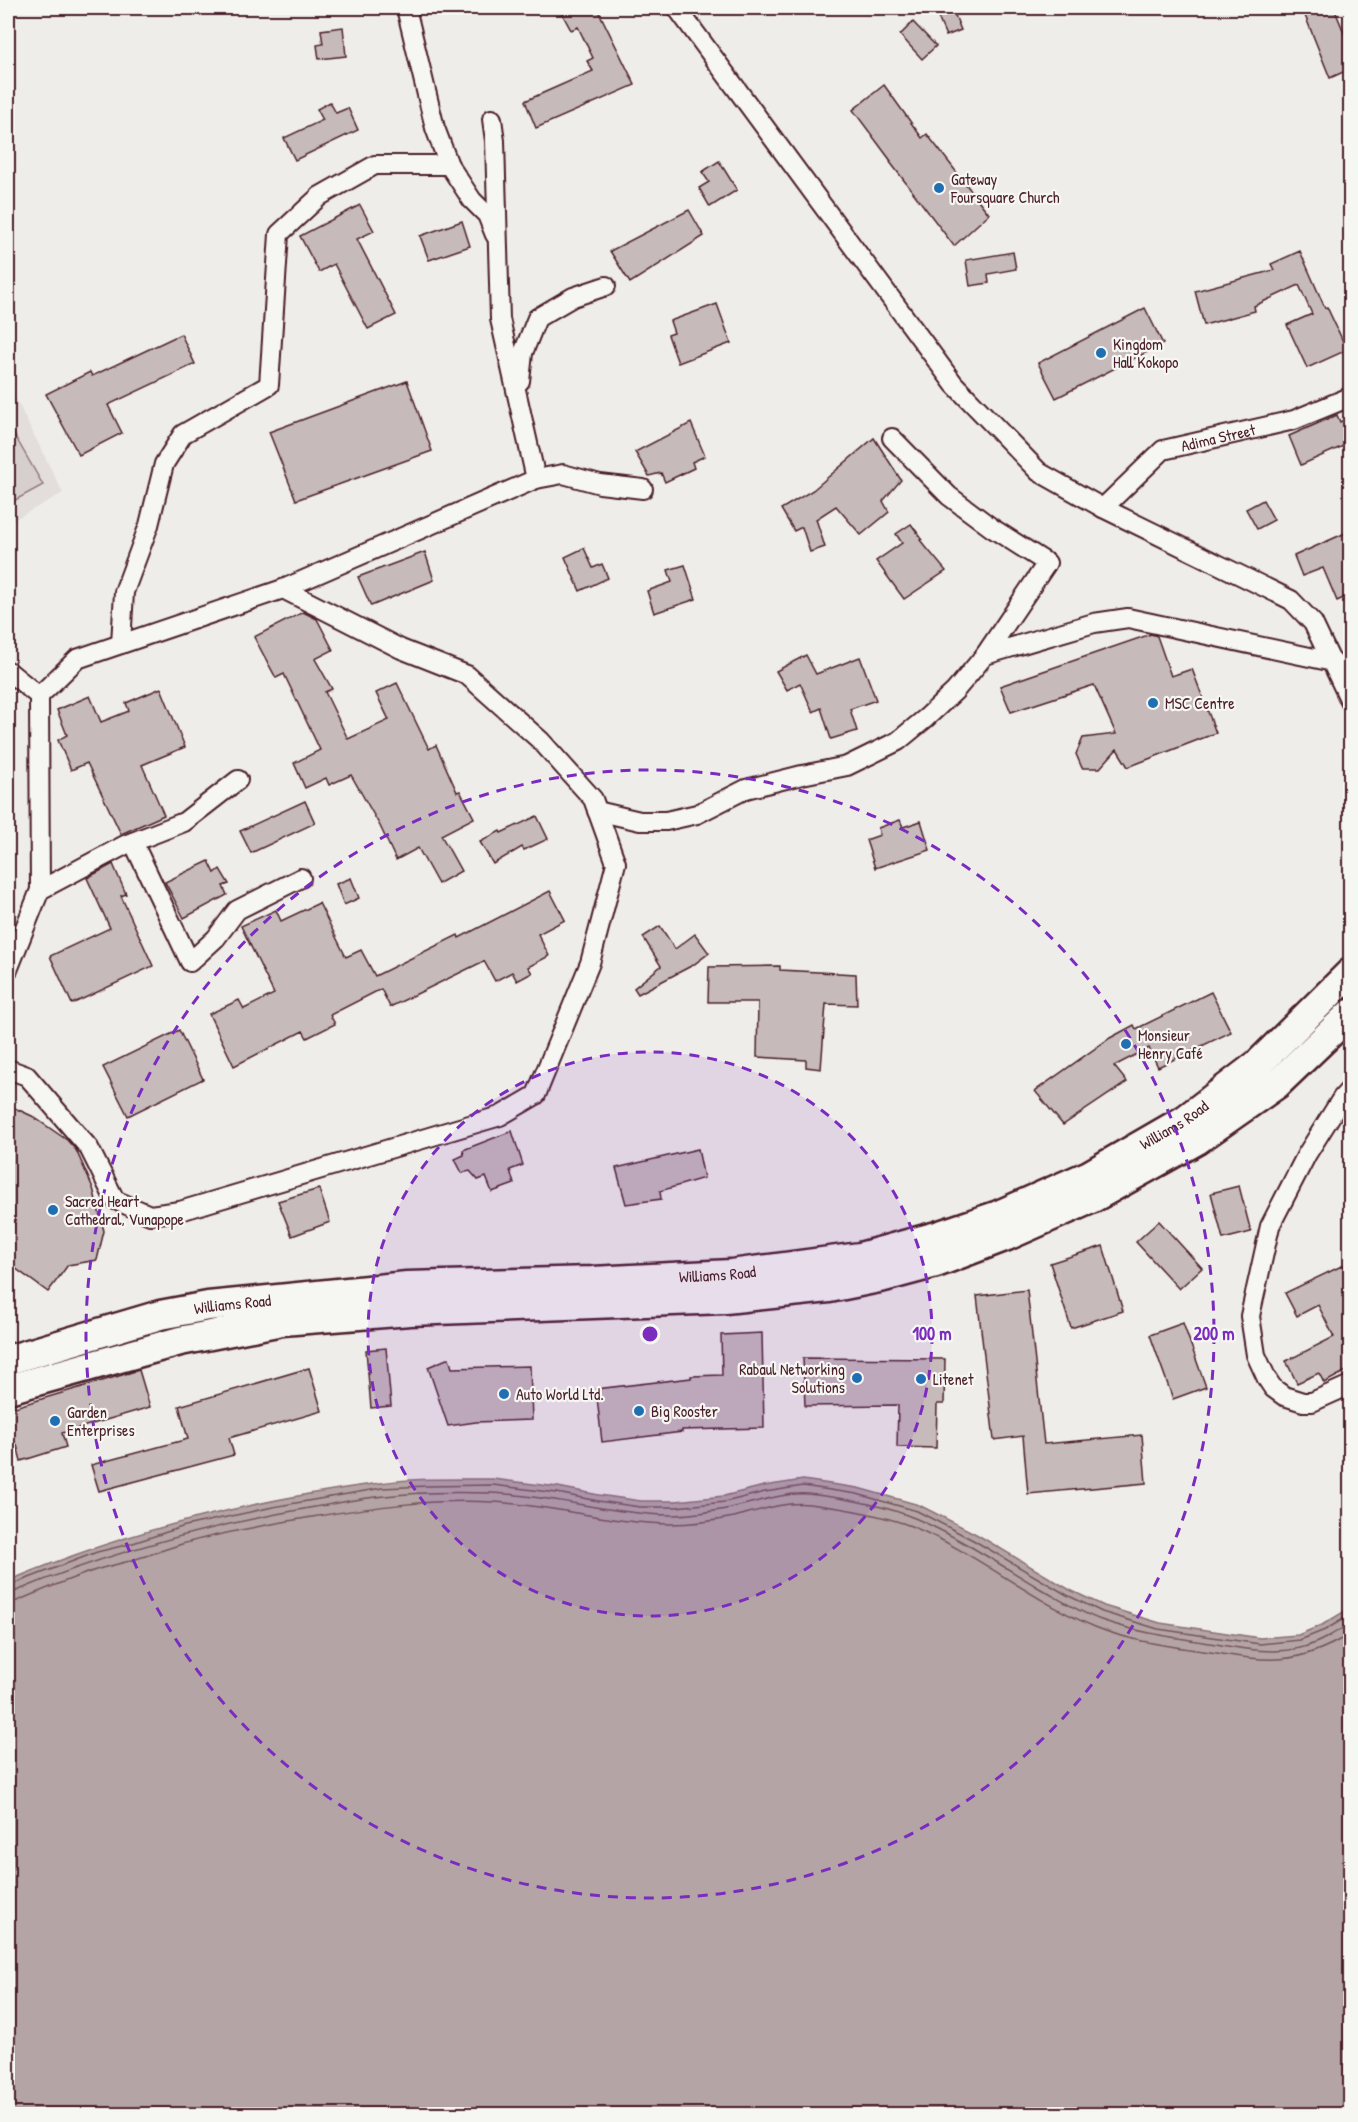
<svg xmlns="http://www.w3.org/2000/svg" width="1358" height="2122" viewBox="0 0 1358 2122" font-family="'Patrick Hand',sans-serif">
  <rect width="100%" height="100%" fill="#efedea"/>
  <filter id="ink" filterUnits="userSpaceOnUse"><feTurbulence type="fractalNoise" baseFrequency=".0167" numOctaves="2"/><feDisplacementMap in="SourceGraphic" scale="12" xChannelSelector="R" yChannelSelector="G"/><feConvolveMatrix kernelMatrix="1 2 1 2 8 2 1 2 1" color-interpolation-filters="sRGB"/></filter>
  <g filter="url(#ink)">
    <polygon fill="#e3dedc" points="8,383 63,493 8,523"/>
    <polygon fill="#d7cfce" stroke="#90777c" stroke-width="1.5" points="8,424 43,485 8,504"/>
    <path fill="#b4a4a5" stroke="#8a6f74" stroke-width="1.5" d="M493,1479L558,1487L599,1495L641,1501H676L724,1496L764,1486L803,1480L858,1488L919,1505L976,1534L1070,1590L1104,1606L1160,1623L1260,1638L1298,1635L1322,1625L1350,1608V2114H8V1581C126,1531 252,1500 380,1483C417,1478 456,1479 493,1479Z"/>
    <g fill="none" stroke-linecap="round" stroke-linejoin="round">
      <g stroke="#74545c" stroke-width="1.5">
        <polyline points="8,1586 97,1552 130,1544 185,1526 273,1507 382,1488 428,1486 493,1485 557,1493 598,1501 640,1507 676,1507 725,1502 765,1492 803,1486 857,1494 917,1511 973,1540 1067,1595 1102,1612 1158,1629 1260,1644 1300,1640 1325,1630 1350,1615"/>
        <path d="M8,1593L14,1592C110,1552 207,1526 309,1508C334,1504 360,1498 385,1496C420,1492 455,1492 490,1493C551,1495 609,1514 670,1515C688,1515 708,1512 726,1509C753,1504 781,1492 808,1494C844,1498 884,1505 917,1519C960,1538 999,1564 1039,1588C1059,1599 1079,1612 1101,1620C1139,1633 1171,1637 1210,1643C1240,1648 1270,1655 1300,1648C1318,1644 1335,1633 1350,1623"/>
        <path d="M8,1602L17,1601C45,1589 73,1577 102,1568C113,1565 124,1563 136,1559C153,1554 171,1547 189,1542C229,1531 271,1524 312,1517C372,1507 431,1499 492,1502C553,1505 611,1524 672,1524C692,1524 714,1521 734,1517C757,1511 785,1501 809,1504C843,1508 879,1514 911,1526C976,1552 1030,1600 1095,1627C1132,1642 1171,1646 1210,1652C1269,1662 1297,1666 1350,1634"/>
      </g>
    </g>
    <g fill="#c6babb" stroke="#4a1f2b" stroke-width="1.5">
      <polygon points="559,8 597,8 635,85 536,128 525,101 593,71 587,61 593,58 578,27 571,30"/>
      <polygon points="934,8 952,8 961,30 946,36"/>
      <polygon points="1302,8 1334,8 1350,47 1350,69 1330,78"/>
      <polygon points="913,22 936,46 922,59 900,35"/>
      <polygon points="343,27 346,56 319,59 317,45 323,44 321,30"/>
      <polygon points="884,85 922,138 927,134 989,214 954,246 890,162 891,161 853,110"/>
      <polygon points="330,102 336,113 348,108 358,130 295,160 284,138 323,120 317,109"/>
      <polygon points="719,161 737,190 710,207 699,188 709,182 702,172"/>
      <polygon points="360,205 374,231 357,239 396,315 368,329 334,264 319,272 300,236"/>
      <polygon points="689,210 704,236 630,283 610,251"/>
      <polygon points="462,221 470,246 429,260 420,236"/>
      <polygon points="1300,251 1325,308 1327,307 1347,350 1307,368 1287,325 1312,314 1299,285 1254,306 1255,311 1204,325 1195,291 1274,270 1271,264"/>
      <polygon points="1013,252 1016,269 988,274 989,283 970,286 966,260"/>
      <polygon points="717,304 731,343 678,363 668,335 674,333 670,321"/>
      <polygon points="1145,308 1163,344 1056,398 1038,363"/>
      <polygon points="181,334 195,364 108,405 122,433 79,455 46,394 90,372 92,376"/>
      <polygon points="407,381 432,451 296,500 269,432"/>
      <polygon points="1337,415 1340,422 1350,417 1350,443 1301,465 1289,436"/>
      <polygon points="691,423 705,456 692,462 694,468 665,482 661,473 649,476 635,452"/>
      <polygon points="874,438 901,480 883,501 889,512 861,535 836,506 816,519 825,547 810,552 802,527 794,531 781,509 813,490"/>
      <polygon points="1263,500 1274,520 1257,529 1246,509"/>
      <polygon points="911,524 922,539 920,540 946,571 904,599 876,561 902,543 896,534"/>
      <polygon points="1350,531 1350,595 1337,601 1323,568 1302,576 1294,556"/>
      <polygon points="584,548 593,568 602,564 608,578 580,591 565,557"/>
      <polygon points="425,552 434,580 371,606 358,577"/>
      <polygon points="685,565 696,599 654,613 647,591 672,582 668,570"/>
      <polygon points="303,612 317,619 333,650 315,659 332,689 325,692 348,739 389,720 376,693 397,683 429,749 436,745 457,792 460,791 474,818 441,835 461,871 438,884 418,848 396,860 380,826 351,775 329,785 326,778 305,788 294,763 320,750 284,674 276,678 254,637"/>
      <polygon points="1151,634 1157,636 1171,676 1192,669 1216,733 1128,767 1117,749 1100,768 1082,768 1076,754 1083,738 1116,734 1094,685 1011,712 1000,686"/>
      <polygon points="806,655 816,674 860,657 876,700 850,709 857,731 831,739 821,708 813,712 800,683 787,690 776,671"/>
      <polygon points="161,688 185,747 142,765 164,815 121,834 87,763 71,770 58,740 67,735 57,710 90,696 101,722 129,711 126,703"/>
      <polygon points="305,801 315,823 251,853 240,831"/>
      <polygon points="537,816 548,839 524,850 522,847 493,864 480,842 500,831 501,833"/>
      <polygon points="900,820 903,827 921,821 930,850 875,868 866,840 880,835 878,828"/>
      <polygon points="209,861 215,873 220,869 229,884 223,886 227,895 184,918 165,882"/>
      <polygon points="113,864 126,894 121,896 153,966 72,1004 50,956 110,928 87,878"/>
      <polygon points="351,878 359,898 344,905 336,884"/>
      <polygon points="550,891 565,920 538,934 549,956 528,967 532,973 517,981 512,972 495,981 484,961 390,1007 381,989 330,1015 335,1024 307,1038 303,1031 234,1066 209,1014 239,1000 244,1009 274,994 241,926 276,910 281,921 319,903 346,957 361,950 375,976 458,935 459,938"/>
      <polygon points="660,926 675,949 695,934 709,953 693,965 638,994 634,988 661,966 643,937"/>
      <polygon points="780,966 780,970 856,974 857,1005 826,1004 821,1069 806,1067 806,1060 757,1057 758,1002 708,1002 709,967"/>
      <polygon points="1211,992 1231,1032 1158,1067 1149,1048 1114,1066 1127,1082 1063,1125 1035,1091 1110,1038 1134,1025 1136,1029"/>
      <polygon points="179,1030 203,1079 128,1116 103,1067"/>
      <polygon points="8,1105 32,1116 67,1140 76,1150 93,1188 104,1231 97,1260 68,1265 48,1292 8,1263"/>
      <polygon points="512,1131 523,1165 510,1170 514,1184 492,1192 486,1177 478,1180 470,1171 462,1173 455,1159 464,1155 463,1150"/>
      <polygon points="698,1149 704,1178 660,1191 661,1199 626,1204 616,1168"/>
      <polygon points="1239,1186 1251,1232 1223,1239 1211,1193"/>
      <polygon points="319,1189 330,1222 292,1236 278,1201"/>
      <polygon points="1159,1221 1202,1268 1179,1289 1136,1242"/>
      <polygon points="1103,1246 1123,1311 1071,1328 1050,1263"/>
      <polygon points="1350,1262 1350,1369 1324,1383 1319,1373 1297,1383 1286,1361 1334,1337 1318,1305 1297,1316 1285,1293"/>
      <polygon points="1027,1290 1044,1444 1142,1435 1146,1483 1028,1494 1023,1436 994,1440 977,1296"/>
      <polygon points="1183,1323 1206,1387 1173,1399 1150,1335"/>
      <polygon points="762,1333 764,1428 682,1430 682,1432 602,1442 596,1389 691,1378 691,1376 722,1375 721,1335"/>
      <polygon points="386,1348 391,1406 371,1408 366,1350"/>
      <polygon points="449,1358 452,1368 530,1366 532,1420 476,1422 448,1426 428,1367"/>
      <polygon points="803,1358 945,1359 944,1404 937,1404 936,1448 897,1447 898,1405 805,1406"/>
      <polygon points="309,1368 322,1411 229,1438 234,1455 99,1491 91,1465 188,1439 179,1406"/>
      <polygon points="139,1370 150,1407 62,1433 66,1447 21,1461 17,1445 8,1448 8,1409"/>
    </g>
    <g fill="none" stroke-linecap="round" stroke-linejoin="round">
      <g stroke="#4a1f2b" stroke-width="22">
        <g id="street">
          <polyline points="406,8 435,128 449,165 472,200 487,215 495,235"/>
          <polyline points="677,8 954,384 1039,472 1103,508 1291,600 1313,623 1350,701"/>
          <polyline points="520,381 523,353 537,318 573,297 606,286"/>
          <polyline points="892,438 949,496 992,528 1047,563 985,655"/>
          <polyline points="536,479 563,474 600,484 643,489"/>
          <path id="s1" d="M1103,508L1163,450L1294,420L1350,397"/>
          <polyline points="283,589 536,479 500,319 495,141 492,119"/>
          <polyline points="121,644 124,592 149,525 164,464 183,434 269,385 279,234 320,196 375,165 449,165"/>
          <polyline points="8,671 39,696"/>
          <polyline points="597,811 640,821 666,821 697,814 746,789 802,775 847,766 898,741 926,718 955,691 985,655 1094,623 1128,618 1333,662"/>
          <polyline points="133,842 190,962 216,938 237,910 301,878"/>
          <polyline points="8,970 40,890 125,845 184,822 238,780"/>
          <polyline points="8,1069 27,1076 89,1148 115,1200 150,1215 180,1211 500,1116 536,1095 590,963 616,863 593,799 541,741 467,675 401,649 283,589 77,659 39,696 40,890"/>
          <polyline points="1350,1089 1342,1098 1307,1154 1270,1226 1250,1316 1256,1355 1267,1379 1273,1388 1284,1396 1303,1402 1312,1402 1350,1385"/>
        </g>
      </g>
      <g stroke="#4a1f2b" stroke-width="33">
        <g id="primary">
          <path id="s2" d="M8,1360L160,1315L208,1306L407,1286L592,1281L731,1274L860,1257L937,1236L996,1216L1089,1175L1186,1119L1258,1064L1350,973"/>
          <polyline points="8,1389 180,1341 282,1321 410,1311 725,1299 829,1288 884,1277 936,1263 1007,1236 1091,1199 1197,1140 1277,1084 1350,1014"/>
        </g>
      </g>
      <use href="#street" stroke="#f6f6f2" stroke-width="18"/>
      <use href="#primary" stroke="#f6f6f2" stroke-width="28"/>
    </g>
  </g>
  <circle cx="650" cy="1334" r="282" fill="#7b2cbf" fill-opacity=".12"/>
  <g fill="none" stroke="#7b2cbf" stroke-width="3" stroke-dasharray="10 8">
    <circle cx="650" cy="1334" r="282"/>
    <circle cx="650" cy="1334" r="564"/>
  </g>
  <g fill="#1f6fb2" stroke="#f6f6f2" stroke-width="2">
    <circle cx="939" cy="188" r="6"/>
    <circle cx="1101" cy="353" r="6"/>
    <circle cx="1153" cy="703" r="6"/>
    <circle cx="1126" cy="1044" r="6"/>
    <circle cx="53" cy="1210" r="6"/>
    <circle cx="857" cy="1378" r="6"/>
    <circle cx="921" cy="1379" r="6"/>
    <circle cx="504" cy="1394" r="6"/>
    <circle cx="639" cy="1411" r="6"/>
    <circle cx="55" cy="1421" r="6"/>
  </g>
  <g text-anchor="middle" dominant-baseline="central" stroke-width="4.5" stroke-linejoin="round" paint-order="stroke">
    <g font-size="16" fill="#4a1f2b" stroke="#f6f6f2" text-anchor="start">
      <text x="951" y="179">Gateway<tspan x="951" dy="18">Foursquare Church</tspan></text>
      <text x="1113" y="344">Kingdom<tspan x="1113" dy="18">Hall Kokopo</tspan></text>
      <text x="1165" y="703">MSC Centre</text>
      <text x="1138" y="1035">Monsieur<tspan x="1138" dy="18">Henry Café</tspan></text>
      <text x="65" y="1201">Sacred Heart<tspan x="65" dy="18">Cathedral, Vunapope</tspan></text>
      <text x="845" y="1369" text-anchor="end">Rabaul Networking<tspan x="845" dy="18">Solutions</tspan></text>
      <text x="933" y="1379">Litenet</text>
      <text x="516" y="1394">Auto World Ltd.</text>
      <text x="651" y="1411">Big Rooster</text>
      <text x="67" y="1412">Garden<tspan x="67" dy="18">Enterprises</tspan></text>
    </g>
    <g font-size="16" fill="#4a1f2b" stroke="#f6f6f2">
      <text stroke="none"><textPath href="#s1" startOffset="140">Adima Street</textPath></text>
      <text stroke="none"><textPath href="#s2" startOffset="1204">Williams Road</textPath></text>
      <text stroke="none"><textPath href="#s2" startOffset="718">Williams Road</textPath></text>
      <text stroke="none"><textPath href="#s2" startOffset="232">Williams Road</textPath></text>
    </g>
  </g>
  <circle cx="650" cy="1334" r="9" fill="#7b2cbf" stroke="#f6f6f2" stroke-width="3"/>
  <g font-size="18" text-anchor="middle" font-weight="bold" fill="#7b2cbf" stroke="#f6f6f2" stroke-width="4.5" stroke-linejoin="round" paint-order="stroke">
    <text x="932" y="1340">100 m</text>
    <text x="1214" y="1340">200 m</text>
  </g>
  <rect width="1358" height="2122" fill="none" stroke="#f6f6f2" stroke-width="30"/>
  <rect x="15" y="15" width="1328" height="2092" fill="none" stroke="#4a1f2b" stroke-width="2" filter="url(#ink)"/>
</svg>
